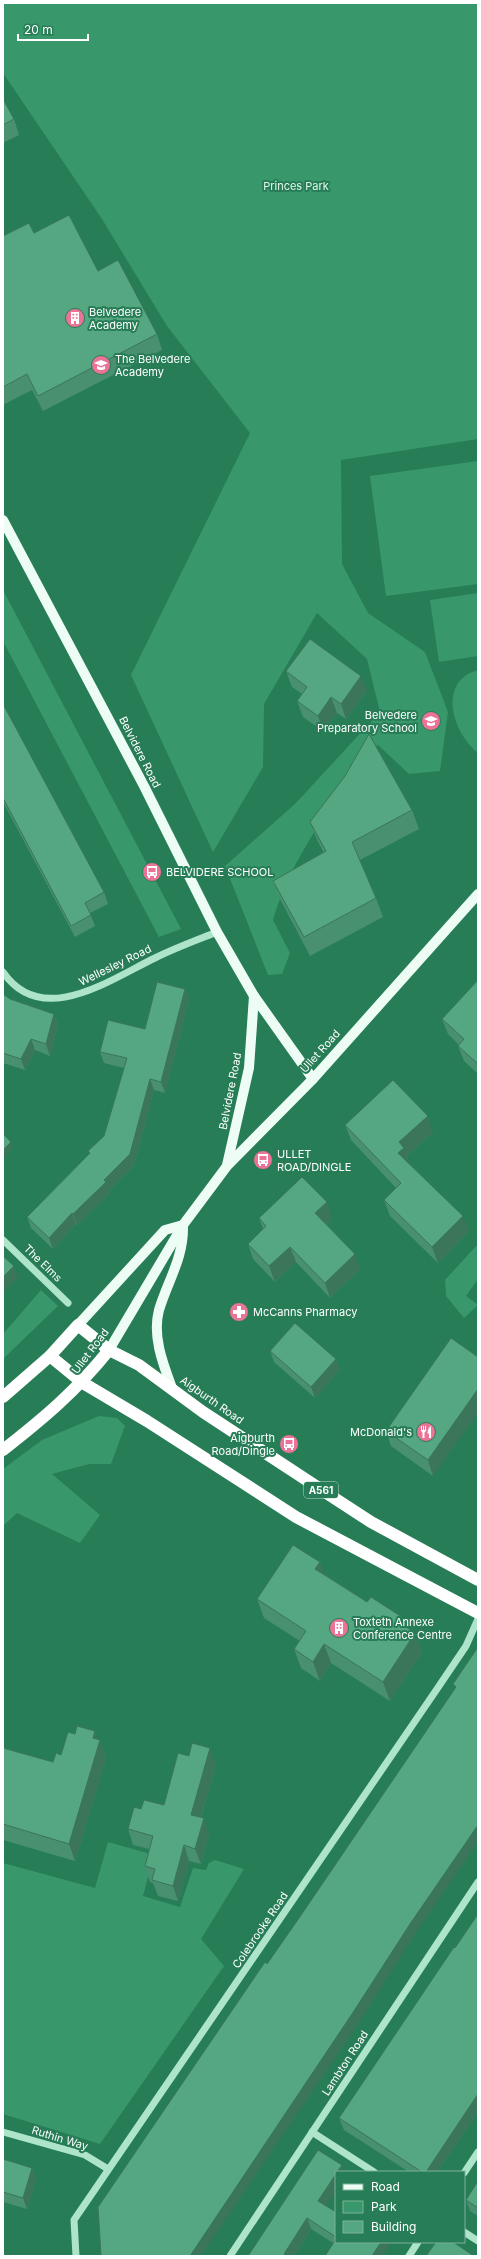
<svg xmlns="http://www.w3.org/2000/svg" width="481" height="2259" viewBox="0 0 481 2259" font-family="Inter,sans-serif">
  <rect width="100%" height="100%" fill="#277d56"/>
  <g fill="#38986c">
    <path d="M3,3H478V439L341,460L342,564L368,613L425,652L448,712L440,771L409,774L378,745L369,750C334,804 291,857 273,920L290,953L282,974L268,975L225,866L295,804L380,712L367,659L317,613L264,704L263,767L213,852L131,675L250,433L167,326L102,219L3,73Z"/>
    <polygon points="478,461 478,584 386,596 370,476"/>
    <polygon points="3,591 3,590 181,929 159,937 3,641"/>
    <polygon points="478,593 478,656 439,662 430,600"/>
    <path d="M478,670V753C452,733 437,681 478,670Z"/>
    <polygon points="478,1244 478,1279 466,1296 478,1305 464,1318 446,1296 445,1280"/>
    <polygon points="41,1290 58,1306 3,1359 3,1334"/>
    <polygon points="99,1416 117,1418 125,1426 111,1464 89,1464 52,1474 100,1515 80,1543 17,1513 3,1526 3,1469 42,1440"/>
    <polygon points="108,1842 154,1855 143,1896 180,1907 193,1868 206,1870 209,1863 215,1860 244,1869 201,1939 224,1966 100,2144 3,2114 3,1863 95,1888"/>
  </g>
  <g fill="none" stroke-linecap="round" stroke-linejoin="round">
    <g stroke="#ade4ca" stroke-width="7">
      <path d="M3,972C42,1029 111,979 155,958C175,948 197,940 217,932"/>
      <polyline points="3,1240 68,1303"/>
      <polyline points="3,2132 85,2155 108,2169"/>
      <polyline points="312,2132 374,2172"/>
      <polyline points="464,2173 478,2152"/>
      <polyline points="464,2232 478,2241"/>
      <polyline points="76,2256 74,2220 437,1689 466,1646 478,1619"/>
      <polyline points="230,2256 478,1882"/>
      <polyline points="409,2256 418,2242"/>
    </g>
    <g stroke="#edfdf6" stroke-width="10">
      <polyline points="3,520 144,786 217,932 254,996 313,1079"/>
      <polyline points="227,1165 249,1068 254,996"/>
      <polyline points="78,1325 165,1230 183,1225"/>
      <polyline points="109,1350 183,1225 227,1166 313,1079 478,894"/>
      <path d="M172,1388C163,1364 152,1336 159,1310C168,1280 184,1258 183,1225"/>
    </g>
    <g stroke="#fff" stroke-width="12">
      <polyline points="50,1356 83,1383 147,1421 296,1517 478,1613"/>
      <polyline points="3,1397 50,1356 78,1325 109,1350 139,1365 203,1412 328,1494 371,1522 478,1580"/>
      <path d="M3,1450C44,1418 76,1391 109,1350"/>
    </g>
  </g>
  <g fill="#48906f">
    <polygon points="3,99 14,119 19,135 3,143"/>
    <polygon points="34,233 98,271 157,334 162,350 43,411 32,390 3,405 3,236"/>
    <polygon points="286,671 367,691 346,719 337,713 323,731 303,717 297,701 302,694 292,687"/>
    <polygon points="3,704 104,892 108,904 90,913 95,926 75,937 3,802"/>
    <polygon points="412,810 419,829 360,860 376,898 383,917 310,956 280,899 273,881 324,853 317,840 310,822"/>
    <polygon points="478,980 478,1074 464,1061 458,1046 459,1045 448,1034 442,1019"/>
    <polygon points="185,989 189,1000 165,1093 154,1090 134,1165 109,1190 110,1193 77,1225 76,1224 53,1249 31,1228 27,1217 90,1154 88,1151 104,1136 124,1068 104,1063 100,1052 145,1029"/>
    <polygon points="3,994 10,999 54,1014 58,1025 50,1056 35,1050 25,1070 3,1063"/>
    <polygon points="345,1125 433,1132 407,1156 409,1164 469,1231 438,1263 390,1216 384,1200 396,1188 351,1140"/>
    <polygon points="259,1218 332,1218 326,1224 360,1269 330,1298 296,1262 275,1282 253,1259 248,1244 263,1229"/>
    <polygon points="451,1338 433,1476 391,1446 386,1431"/>
    <polygon points="270,1351 336,1359 340,1370 315,1398 274,1362"/>
    <polygon points="320,1562 324,1574 415,1633 422,1652 390,1701 331,1663 320,1681 301,1668 294,1649 300,1641 264,1618 257,1599"/>
    <polygon points="98,1740 100,1740 106,1758 75,1861 3,1840 3,1744 4,1748 53,1762 61,1755"/>
    <polygon points="216,1764 201,1817 209,1834 201,1864 189,1861 178,1901 158,1896 153,1883 150,1882 145,1866 149,1849 133,1845 128,1829 164,1805"/>
    <polygon points="478,1914 478,2112 437,2172 409,2172 344,2130 339,2118 455,1948"/>
    <polygon points="3,2159 32,2168 36,2179 27,2209 3,2202"/>
    <polygon points="478,2181 478,2216 470,2211 466,2200"/>
    <polygon points="326,2206 336,2212 336,2242 333,2243 311,2229 294,2256 248,2256"/>
  </g>
  <g fill="#3b755a">
    <polygon points="361,676 367,691 346,719 341,704"/>
    <polygon points="331,697 337,713 323,731 318,716"/>
    <polygon points="185,989 189,1000 165,1093 161,1082"/>
    <polygon points="54,1014 58,1025 50,1056 46,1044"/>
    <polygon points="31,1039 35,1050 25,1070 21,1059"/>
    <polygon points="150,1079 154,1090 134,1165 109,1190 110,1193 77,1225 73,1214 104,1180"/>
    <polygon points="428,1116 433,1132 407,1156 410,1164 404,1169 398,1153 399,1142"/>
    <polygon points="11,1142 13,1148 3,1158 3,1150"/>
    <polygon points="327,1202 332,1218 321,1229 315,1213"/>
    <polygon points="72,1213 76,1224 53,1249 49,1238"/>
    <polygon points="463,1216 469,1231 438,1263 432,1247"/>
    <polygon points="290,1247 296,1262 275,1282 269,1266"/>
    <polygon points="355,1254 360,1269 330,1298 325,1283"/>
    <polygon points="14,1266 18,1278 3,1293 3,1277"/>
    <polygon points="336,1359 340,1370 315,1398 311,1387"/>
    <polygon points="478,1389 478,1413 433,1476 428,1460"/>
    <polygon points="320,1562 327,1581 315,1569"/>
    <polygon points="402,1617 409,1636 399,1622"/>
    <polygon points="415,1633 422,1652 390,1701 383,1682"/>
    <polygon points="324,1644 331,1663 320,1681 313,1662"/>
    <polygon points="95,1731 99,1742 100,1740 106,1758 75,1861 69,1844"/>
    <polygon points="210,1748 216,1764 197,1830 191,1815"/>
    <polygon points="204,1818 209,1834 201,1864 195,1849"/>
    <polygon points="478,1825 478,1842 414,1936 357,2026 201,2256 190,2256 410,1924"/>
    <polygon points="184,1845 189,1861 178,1901 173,1886"/>
    <polygon points="478,2094 478,2112 437,2172 426,2172"/>
    <polygon points="342,2165 344,2172 337,2172"/>
    <polygon points="32,2168 36,2179 27,2209 23,2198"/>
    <polygon points="336,2174 336,2191 322,2212 318,2201"/>
    <polygon points="307,2218 311,2229 294,2256 285,2256 284,2254"/>
    <polygon points="381,2242 392,2242 383,2256 372,2256"/>
  </g>
  <g fill="#54a781" stroke="#3b755a">
    <polygon points="3,99 14,119 3,125"/>
    <polygon points="69,215 98,271 118,260 157,334 38,396 27,374 3,387 3,236 29,223 34,233"/>
    <polygon points="310,639 361,676 341,704 331,697 318,716 297,701 307,687 286,671"/>
    <polygon points="3,704 104,892 85,903 91,915 71,926 3,798"/>
    <polygon points="369,734 412,810 352,842 376,898 304,937 273,881 326,851 310,822 345,776"/>
    <polygon points="478,980 478,1064 458,1046 464,1039 442,1019"/>
    <polygon points="157,982 185,989 161,1082 150,1079 130,1154 104,1180 106,1182 73,1214 72,1213 49,1238 27,1217 90,1153 88,1151 104,1136 127,1058 100,1052 108,1020 145,1029"/>
    <polygon points="3,994 10,999 54,1014 46,1044 31,1039 21,1059 3,1053"/>
    <polygon points="393,1080 428,1116 399,1142 404,1148 398,1153 463,1216 432,1247 384,1200 401,1183 345,1125"/>
    <polygon points="3,1134 11,1142 3,1150"/>
    <polygon points="302,1177 327,1202 315,1213 355,1254 325,1283 290,1247 269,1266 248,1244 266,1226 259,1218"/>
    <polygon points="3,1256 14,1266 3,1277"/>
    <polygon points="295,1323 336,1359 311,1387 270,1351"/>
    <polygon points="451,1338 478,1357 478,1389 428,1460 386,1431"/>
    <polygon points="293,1545 320,1562 315,1569 367,1602 371,1597 402,1617 399,1622 415,1633 383,1682 324,1644 313,1662 294,1649 306,1631 257,1599"/>
    <polygon points="478,1647 478,1825 410,1924 352,2014 190,2256 101,2256 98,2207 265,1962 267,1964 297,1921 456,1687 453,1684"/>
    <polygon points="77,1726 95,1731 93,1738 100,1740 69,1844 3,1824 3,1748 53,1762 56,1753 61,1755 68,1732 75,1734"/>
    <polygon points="192,1743 210,1748 191,1815 204,1818 195,1849 184,1845 173,1886 152,1880 155,1869 145,1866 153,1836 128,1829 134,1807 141,1809 144,1800 164,1805 178,1753 189,1756"/>
    <polygon points="478,1914 478,2094 426,2172 422,2172 339,2118 454,1947 455,1948"/>
    <polygon points="318,2150 342,2165 337,2172 336,2172 336,2174 318,2201 336,2212 336,2237 307,2218 284,2254 287,2256 248,2256"/>
    <polygon points="3,2159 32,2168 23,2198 3,2192"/>
    <polygon points="478,2181 478,2208 466,2200"/>
    <polygon points="336,2239 336,2242 381,2242 372,2256 325,2256"/>
    <polygon points="436,2242 453,2242 474,2256 426,2256"/>
  </g>
  <defs>
    <g id="building-disc" transform="scale(1)"><circle r="9.5" fill="#ec7398" stroke="#277d56"/><path d="M-4-6H4V6H1V3H-1V6H-4ZM-2.5-4.3h1.7v1.8h-1.7ZM.8-4.3h1.7v1.8H.8ZM-2.5-1h1.7V.8h-1.7ZM.8-1h1.7V.8H.8Z" fill="#fff"/></g>
    <g id="school-disc" transform="scale(1)"><circle r="9.5" fill="#ec7398" stroke="#277d56"/><path d="M0-5L7-2L0 1L-7-2ZM-4 1L0 2.5L4 1V4Q0 6-4 4Z" fill="#fff"/></g>
    <g id="bus-disc" transform="scale(1)"><circle r="9.5" fill="#ec7398" stroke="#277d56"/><path d="M-5-6H5V4H4V6H2V4H-2V6H-4V4H-5ZM-3.5-4V0h7V-4ZM-3.5 1.2v1.5H-2V1.2ZM2 1.2v1.5H3.5V1.2Z" fill="#fff"/></g>
    <g id="pharmacy-disc" transform="scale(1)"><circle r="9.5" fill="#ec7398" stroke="#277d56"/><path d="M-2-6h4v4h4v4h-4v4h-4v-4h-4v-4h4Z" fill="#fff"/></g>
    <g id="restaurant-disc" transform="scale(1)"><circle r="9.5" fill="#ec7398" stroke="#277d56"/><path d="M-5-6h1v4h1v-4h1v4h1v-4h1v5L-1.5 .5V6h-2V.5L-5-1ZM5-6V6H3V1.5H1.5Q1.5-4 5-6Z" fill="#fff"/></g>
  </defs>
  <g fill-rule="evenodd">
    <use href="#building-disc" x="75" y="318"/>
    <use href="#school-disc" x="101" y="365"/>
    <use href="#school-disc" x="431" y="721"/>
    <use href="#bus-disc" x="152" y="872"/>
    <use href="#bus-disc" x="263" y="1160"/>
    <use href="#pharmacy-disc" x="239" y="1312"/>
    <use href="#restaurant-disc" x="426" y="1432"/>
    <use href="#bus-disc" x="289" y="1444"/>
    <use href="#building-disc" x="339" y="1628"/>
  </g>
  <g text-anchor="middle" dominant-baseline="central" stroke-width="4" stroke-linejoin="round" paint-order="stroke">
    <rect fill="#277d56" stroke="#bed8cc" stroke-width="1" x="304" y="1482" width="34" height="16" rx="3"/>
    <g font-size="10" font-weight="bold" fill="#fff">
      <text x="321" y="1490">A561</text>
    </g>
    <g font-size="11" fill="#e0f8ed" stroke="#277d56">
      <text x="296" y="186">Princes Park</text>
    </g>
    <g font-size="11" fill="#fff" stroke="#277d56" text-anchor="start">
      <text x="89" y="312">Belvedere<tspan x="89" dy="13">Academy</tspan></text>
      <text x="115" y="359">The Belvedere<tspan x="115" dy="13">Academy</tspan></text>
      <text x="417" y="715" text-anchor="end">Belvedere<tspan x="417" dy="13">Preparatory School</tspan></text>
      <text x="166" y="872">BELVIDERE SCHOOL</text>
      <text x="277" y="1154">ULLET<tspan x="277" dy="13">ROAD/DINGLE</tspan></text>
      <text x="253" y="1312">McCanns Pharmacy</text>
      <text x="412" y="1432" text-anchor="end">McDonald's</text>
      <text x="275" y="1438" text-anchor="end">Aigburth<tspan x="275" dy="13">Road/Dingle</tspan></text>
      <text x="353" y="1622">Toxteth Annexe<tspan x="353" dy="13">Conference Centre</tspan></text>
    </g>
    <g font-size="11" fill="#fff" stroke="#277d56">
      <text transform="translate(140 752) rotate(63)">Belvidere Road</text>
      <text transform="translate(115 965) rotate(-26)">Wellesley Road</text>
      <text transform="translate(320 1051) rotate(-48)">Ullet Road</text>
      <text transform="translate(230 1091) rotate(-79)">Belvidere Road</text>
      <text transform="translate(43 1263) rotate(44)">The Elms</text>
      <text transform="translate(90 1351) rotate(-53)">Ullet Road</text>
      <text transform="translate(212 1400) rotate(35)">Aigburth Road</text>
      <text transform="translate(260 1930) rotate(-56)">Colebrooke Road</text>
      <text transform="translate(345 2063) rotate(-57)">Lambton Road</text>
      <text transform="translate(60 2138) rotate(17)">Ruthin Way</text>
    </g>
  </g>
  <rect width="481" height="2259" fill="none" stroke="#ffffff" stroke-width="8"/>
  <rect x="335" y="2171" width="130" height="72" fill="#277d56" stroke="#7db19a"/>
  <rect x="343" y="2184" width="20" height="6" fill="#edfdf6" stroke="#7db19a"/>
  <text x="371" y="2191" font-size="12" fill="#ffffff">Road</text>
  <rect x="343" y="2201" width="20" height="12" fill="#38986c" stroke="#7db19a"/>
  <text x="371" y="2211" font-size="12" fill="#ffffff">Park</text>
  <rect x="343" y="2221" width="20" height="12" fill="#54a781" stroke="#7db19a"/>
  <text x="371" y="2231" font-size="12" fill="#ffffff">Building</text>
  <path d="M18 34v6h70v-6" fill="none" stroke="#ffffff" stroke-width="2"/>
  <text x="24" y="34" font-size="12" fill="#ffffff" stroke="#277d56" stroke-width="3" paint-order="stroke">20 m</text>
</svg>
